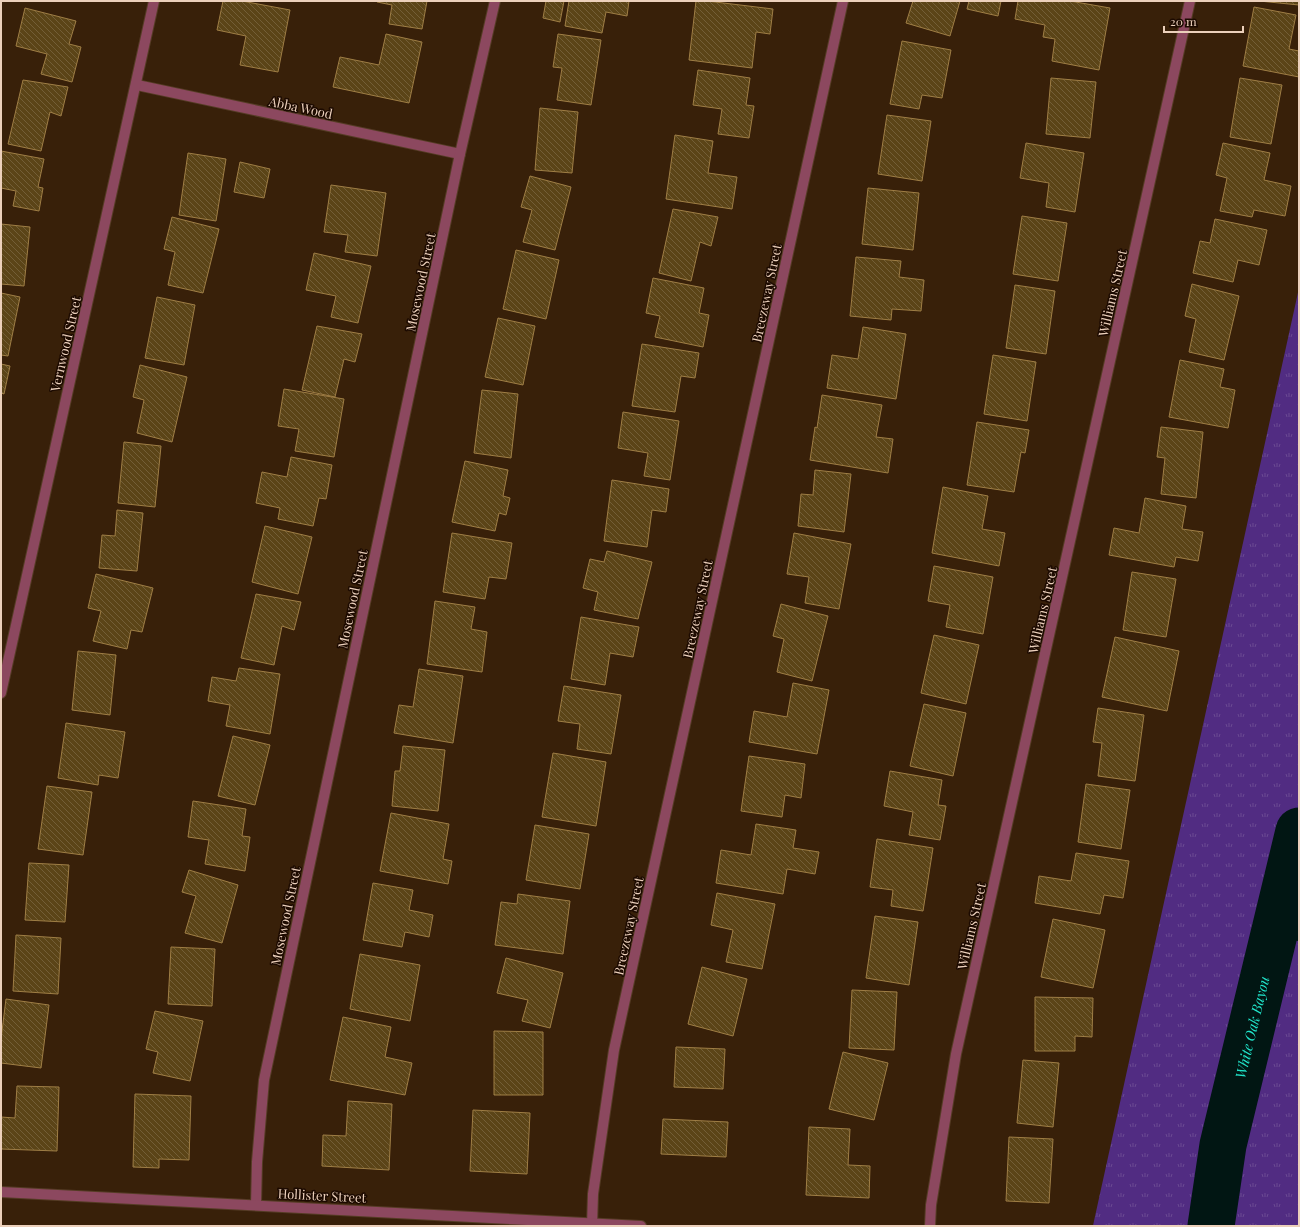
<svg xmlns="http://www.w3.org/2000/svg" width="1300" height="1227" viewBox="0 0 1300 1227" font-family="'Playfair Display',serif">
  <defs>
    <pattern id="grass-tufts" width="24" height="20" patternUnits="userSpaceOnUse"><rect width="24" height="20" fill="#512c82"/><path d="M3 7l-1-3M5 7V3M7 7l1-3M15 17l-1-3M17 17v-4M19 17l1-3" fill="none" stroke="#6a4a92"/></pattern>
    <pattern id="building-back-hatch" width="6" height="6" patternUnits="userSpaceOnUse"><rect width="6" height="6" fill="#5b4417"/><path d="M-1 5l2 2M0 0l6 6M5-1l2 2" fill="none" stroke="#735e37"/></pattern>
  </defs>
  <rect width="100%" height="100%" fill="#382009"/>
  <polygon fill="url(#grass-tufts)" points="1299,288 1299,1226 1093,1226 1094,1221"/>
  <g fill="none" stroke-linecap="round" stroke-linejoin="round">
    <polyline stroke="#011613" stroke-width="8" points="1275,931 1299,937"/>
    <path stroke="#011613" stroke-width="47" id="s1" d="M1211,1226L1223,1145L1299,831"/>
  </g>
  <g fill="url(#building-back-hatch)" stroke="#9f7e45">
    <polygon points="223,1 242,1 290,10 278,72 240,65 246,36 217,30"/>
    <polygon points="377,1 427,1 422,29 389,24 392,5 377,2"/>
    <polygon points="546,1 564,1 560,22 543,18"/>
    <polygon points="569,1 629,1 627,16 606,12 602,33 565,26"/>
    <polygon points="696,1 707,1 773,9 770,34 756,32 752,68 689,60"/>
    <polygon points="913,1 960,1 950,36 906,23"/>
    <polygon points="969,1 1001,1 998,16 967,9"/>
    <polygon points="1018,1 1070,1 1110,8 1099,70 1052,61 1055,39 1043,37 1045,25 1015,19"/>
    <polygon points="1259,1 1299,1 1299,5"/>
    <polygon points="1254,7 1296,15 1289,49 1299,51 1299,77 1243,66"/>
    <polygon points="25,8 76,21 69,44 81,47 72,82 41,74 47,54 16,46"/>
    <polygon points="386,34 422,42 409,103 333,87 340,57 379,65"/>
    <polygon points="558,34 601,40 591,105 557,100 562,68 553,67"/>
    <polygon points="902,41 951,50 942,98 922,95 919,109 890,104"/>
    <polygon points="698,70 750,78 746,105 754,106 749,138 718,134 722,109 693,105"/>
    <polygon points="1051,78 1096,82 1090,138 1046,134"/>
    <polygon points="1240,78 1282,85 1271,144 1230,137"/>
    <polygon points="23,80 68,87 61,116 50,112 41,151 8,144"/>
    <polygon points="540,108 578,112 572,173 535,170"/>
    <polygon points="887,115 931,121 922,181 878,174"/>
    <polygon points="675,135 713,141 708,173 737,177 732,209 666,199"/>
    <polygon points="1026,143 1084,153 1075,212 1046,207 1049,183 1020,178"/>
    <polygon points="1223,143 1270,153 1264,180 1291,186 1285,216 1254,210 1252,217 1220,211 1227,178 1216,175"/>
    <polygon points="1,151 44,159 38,187 43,188 39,211 13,206 16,191 1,188"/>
    <polygon points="188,153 226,159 216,221 179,215"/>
    <polygon points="240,162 270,169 264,198 234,192"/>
    <polygon points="530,176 571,187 555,250 523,242 532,210 521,207"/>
    <polygon points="331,185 386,193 377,256 345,252 348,235 324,232"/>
    <polygon points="868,188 919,193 913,250 862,244"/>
    <polygon points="673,209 718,217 711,246 700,242 691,281 659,273"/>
    <polygon points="1022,216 1067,223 1058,281 1013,274"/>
    <polygon points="172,217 219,229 203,293 168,285 175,252 164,249"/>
    <polygon points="1215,219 1267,230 1259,265 1238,260 1233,282 1193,273 1200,241 1210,243"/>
    <polygon points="1,224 30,227 24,286 1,284"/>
    <polygon points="516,250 559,260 546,319 503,309"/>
    <polygon points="314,253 371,266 358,323 331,317 336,296 306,290"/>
    <polygon points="856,257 901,261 899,277 924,280 921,311 892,309 891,320 850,316"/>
    <polygon points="653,278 704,288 699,313 709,315 703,347 655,337 660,316 646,313"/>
    <polygon points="1192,284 1239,296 1224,360 1189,352 1196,319 1185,316"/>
    <polygon points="1015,285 1055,291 1046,354 1006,348"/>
    <polygon points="1,293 20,297 8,356 1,355"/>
    <polygon points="157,297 195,305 184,365 145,358"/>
    <polygon points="498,318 535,326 523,385 485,377"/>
    <polygon points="317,326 362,334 355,362 344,359 335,397 302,390"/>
    <polygon points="863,327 906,334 896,399 827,388 832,355 858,359"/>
    <polygon points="642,344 699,353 695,378 681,376 675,412 632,406"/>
    <polygon points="993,355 1036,362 1027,421 984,414"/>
    <polygon points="1180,360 1224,369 1220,387 1235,390 1228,428 1169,417"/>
    <polygon points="1,364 10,366 4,394 1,393"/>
    <polygon points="140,365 187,377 172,442 137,433 144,400 133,397"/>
    <polygon points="284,389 344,399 334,457 295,451 299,429 278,426"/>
    <polygon points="482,390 518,394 511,458 474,453"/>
    <polygon points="822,395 882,405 876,437 893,439 888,473 810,460 815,427 817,428"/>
    <polygon points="623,412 679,421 670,480 644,476 648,453 618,448"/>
    <polygon points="977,422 1029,430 1025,453 1021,452 1014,492 967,485"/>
    <polygon points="1161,427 1203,432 1196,498 1161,494 1165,458 1157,457"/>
    <polygon points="124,442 161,446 155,507 118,503"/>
    <polygon points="291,457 332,465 326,499 319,498 313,526 278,519 280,508 256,503 262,472 287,477"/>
    <polygon points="465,461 508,470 503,496 510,498 506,515 499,513 495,531 452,522"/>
    <polygon points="815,470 851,474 844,532 798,526 801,494 813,495"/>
    <polygon points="612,480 669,489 666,512 652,510 647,547 604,541"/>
    <polygon points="943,487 988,496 982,529 1005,533 999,566 932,553"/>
    <polygon points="1145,498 1186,506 1182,529 1203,532 1198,561 1176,557 1174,567 1109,555 1114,528 1139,533"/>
    <polygon points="117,510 143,513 137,571 99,568 102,535 115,536"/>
    <polygon points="265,526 312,537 298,594 252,582"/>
    <polygon points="452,533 512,543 506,579 489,577 485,599 443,592"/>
    <polygon points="794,533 851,544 839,609 805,603 809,577 787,574"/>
    <polygon points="607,551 652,562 638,619 594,610 598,592 583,588 590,559 604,562"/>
    <polygon points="934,566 993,577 983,634 946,627 950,605 928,601"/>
    <polygon points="1132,572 1176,579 1166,637 1123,630"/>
    <polygon points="96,574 153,588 142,632 131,630 127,649 93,641 101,611 88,608"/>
    <polygon points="256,594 301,602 294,630 282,626 274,665 241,658"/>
    <polygon points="435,601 475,607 471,629 487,632 482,672 427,664"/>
    <polygon points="781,604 828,616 812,681 777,672 784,639 773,636"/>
    <polygon points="581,617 639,627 633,657 610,653 605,685 571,679"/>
    <polygon points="934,635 979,645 966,704 921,693"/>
    <polygon points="1115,637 1179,651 1167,711 1102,697"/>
    <polygon points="78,651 116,655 110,715 72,710"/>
    <polygon points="239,668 280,674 270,734 226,726 230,705 208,701 212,677 236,681"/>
    <polygon points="419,669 463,676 453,743 394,733 399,705 413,707"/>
    <polygon points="793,683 829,690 817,754 749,742 754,711 787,717"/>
    <polygon points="564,686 621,695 611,754 577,749 580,724 558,721"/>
    <polygon points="924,704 966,713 953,776 910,766"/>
    <polygon points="1098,708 1144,715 1135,781 1098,776 1102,743 1093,742"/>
    <polygon points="66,723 125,732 118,778 99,775 98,785 58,778"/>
    <polygon points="233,736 270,745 255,805 218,796"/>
    <polygon points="403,746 445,750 438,811 392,806 395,771 400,771"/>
    <polygon points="553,753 606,762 596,826 542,817"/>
    <polygon points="749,756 805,764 801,798 785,795 782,817 741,811"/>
    <polygon points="890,771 942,780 938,805 946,806 940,840 909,835 913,812 884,806"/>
    <polygon points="1086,784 1130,790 1121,849 1078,842"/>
    <polygon points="47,786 92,792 83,855 38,849"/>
    <polygon points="193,801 246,809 242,836 250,837 245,871 205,864 209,840 188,837"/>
    <polygon points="391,813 449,824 443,859 452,861 448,884 380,871"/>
    <polygon points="756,824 796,830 793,848 819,852 815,874 787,869 783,894 716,883 721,850 751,855"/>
    <polygon points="535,825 589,834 580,889 526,880"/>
    <polygon points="877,839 933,848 923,911 891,906 893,890 870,887"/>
    <polygon points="1076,853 1129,861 1123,898 1104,895 1100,914 1035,903 1039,876 1071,881"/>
    <polygon points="29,863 69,865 65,922 25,920"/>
    <polygon points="189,870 238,885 222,943 185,933 196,896 182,892"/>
    <polygon points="373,883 413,890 409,910 433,915 429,937 405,932 402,947 363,940"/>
    <polygon points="717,893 775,904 762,969 726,962 733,930 711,925"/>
    <polygon points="518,894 570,901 563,954 495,945 501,902 517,904"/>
    <polygon points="875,916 918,922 909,985 866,978"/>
    <polygon points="1053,919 1105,930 1093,988 1041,977"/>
    <polygon points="16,935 61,938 58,994 13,991"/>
    <polygon points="171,947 215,949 212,1006 168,1004"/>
    <polygon points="360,954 420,965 410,1021 350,1009"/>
    <polygon points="506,958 563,973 550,1028 522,1021 528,1000 497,993"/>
    <polygon points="702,967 747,979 733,1036 688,1024"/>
    <polygon points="852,990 897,992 894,1050 849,1048"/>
    <polygon points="1035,997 1093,998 1092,1037 1075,1036 1075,1051 1035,1051"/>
    <polygon points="6,999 49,1005 41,1068 1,1063 1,1039"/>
    <polygon points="155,1011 203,1021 190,1081 153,1073 158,1052 146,1049"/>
    <polygon points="343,1017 391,1027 385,1057 412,1063 405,1095 330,1080"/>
    <polygon points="494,1031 543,1032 543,1095 494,1095"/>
    <polygon points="676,1047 725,1049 723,1089 674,1087"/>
    <polygon points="843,1052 888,1063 874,1120 829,1109"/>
    <polygon points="1023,1060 1059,1063 1053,1127 1017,1123"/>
    <polygon points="17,1086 59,1087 57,1151 1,1149 1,1117 15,1118"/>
    <polygon points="135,1094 191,1096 189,1160 159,1159 159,1168 133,1167"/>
    <polygon points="348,1101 392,1104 389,1170 322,1166 323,1135 346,1136"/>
    <polygon points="473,1110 530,1113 527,1174 470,1171"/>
    <polygon points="663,1119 728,1122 726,1157 661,1154"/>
    <polygon points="809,1127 850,1129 848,1165 870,1166 869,1198 806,1195"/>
    <polygon points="1009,1137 1053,1139 1049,1203 1006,1201"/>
  </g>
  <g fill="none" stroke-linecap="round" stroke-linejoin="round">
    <g stroke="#553c25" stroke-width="12">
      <g id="minor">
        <polyline points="137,85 460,154"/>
        <polyline points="1,693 154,1"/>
        <polyline points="256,1205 257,1162 264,1080 460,154 495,1"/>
        <polyline points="592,1226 593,1194 614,1050 843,1"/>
        <polyline points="930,1226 931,1205 956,1054 1190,1"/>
      </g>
    </g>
    <g stroke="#553c25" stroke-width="12">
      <polyline id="tertiary" points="1,1192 641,1226"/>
    </g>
    <use href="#minor" stroke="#8c485f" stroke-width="10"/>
    <use href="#tertiary" stroke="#8c485f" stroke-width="10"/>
  </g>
  <g text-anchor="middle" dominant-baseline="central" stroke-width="3" stroke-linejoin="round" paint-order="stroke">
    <g font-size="13" fill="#ecd0bb" stroke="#1c0a00">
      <text transform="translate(301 107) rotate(12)">Abba Wood</text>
      <text transform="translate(420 282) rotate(-78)">Mosewood Street</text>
      <text transform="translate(766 293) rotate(-78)">Breezeway Street</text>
      <text transform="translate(1112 293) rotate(-77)">Williams Street</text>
      <text transform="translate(65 344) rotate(-77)">Vernwood Street</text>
      <text transform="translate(352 599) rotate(-78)">Mosewood Street</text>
      <text transform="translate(697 609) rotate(-78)">Breezeway Street</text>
      <text transform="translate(1042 610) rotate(-77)">Williams Street</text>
      <text transform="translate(285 916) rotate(-78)">Mosewood Street</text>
      <text transform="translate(628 926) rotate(-78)">Breezeway Street</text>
      <text transform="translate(971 926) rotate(-77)">Williams Street</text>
      <text transform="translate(322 1195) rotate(3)">Hollister Street</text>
    </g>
    <g font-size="14" font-style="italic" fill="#21e5cb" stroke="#1c0a00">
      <text stroke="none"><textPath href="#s1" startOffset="203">White Oak Bayou</textPath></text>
    </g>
  </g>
  <rect width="1300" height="1227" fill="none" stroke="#ecd0bb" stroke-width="4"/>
  <path d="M1164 26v6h79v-6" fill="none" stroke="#ecd0bb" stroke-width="2"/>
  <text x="1170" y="26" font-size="12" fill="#ecd0bb" stroke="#1c0a00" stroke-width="3" paint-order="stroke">20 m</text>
</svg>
